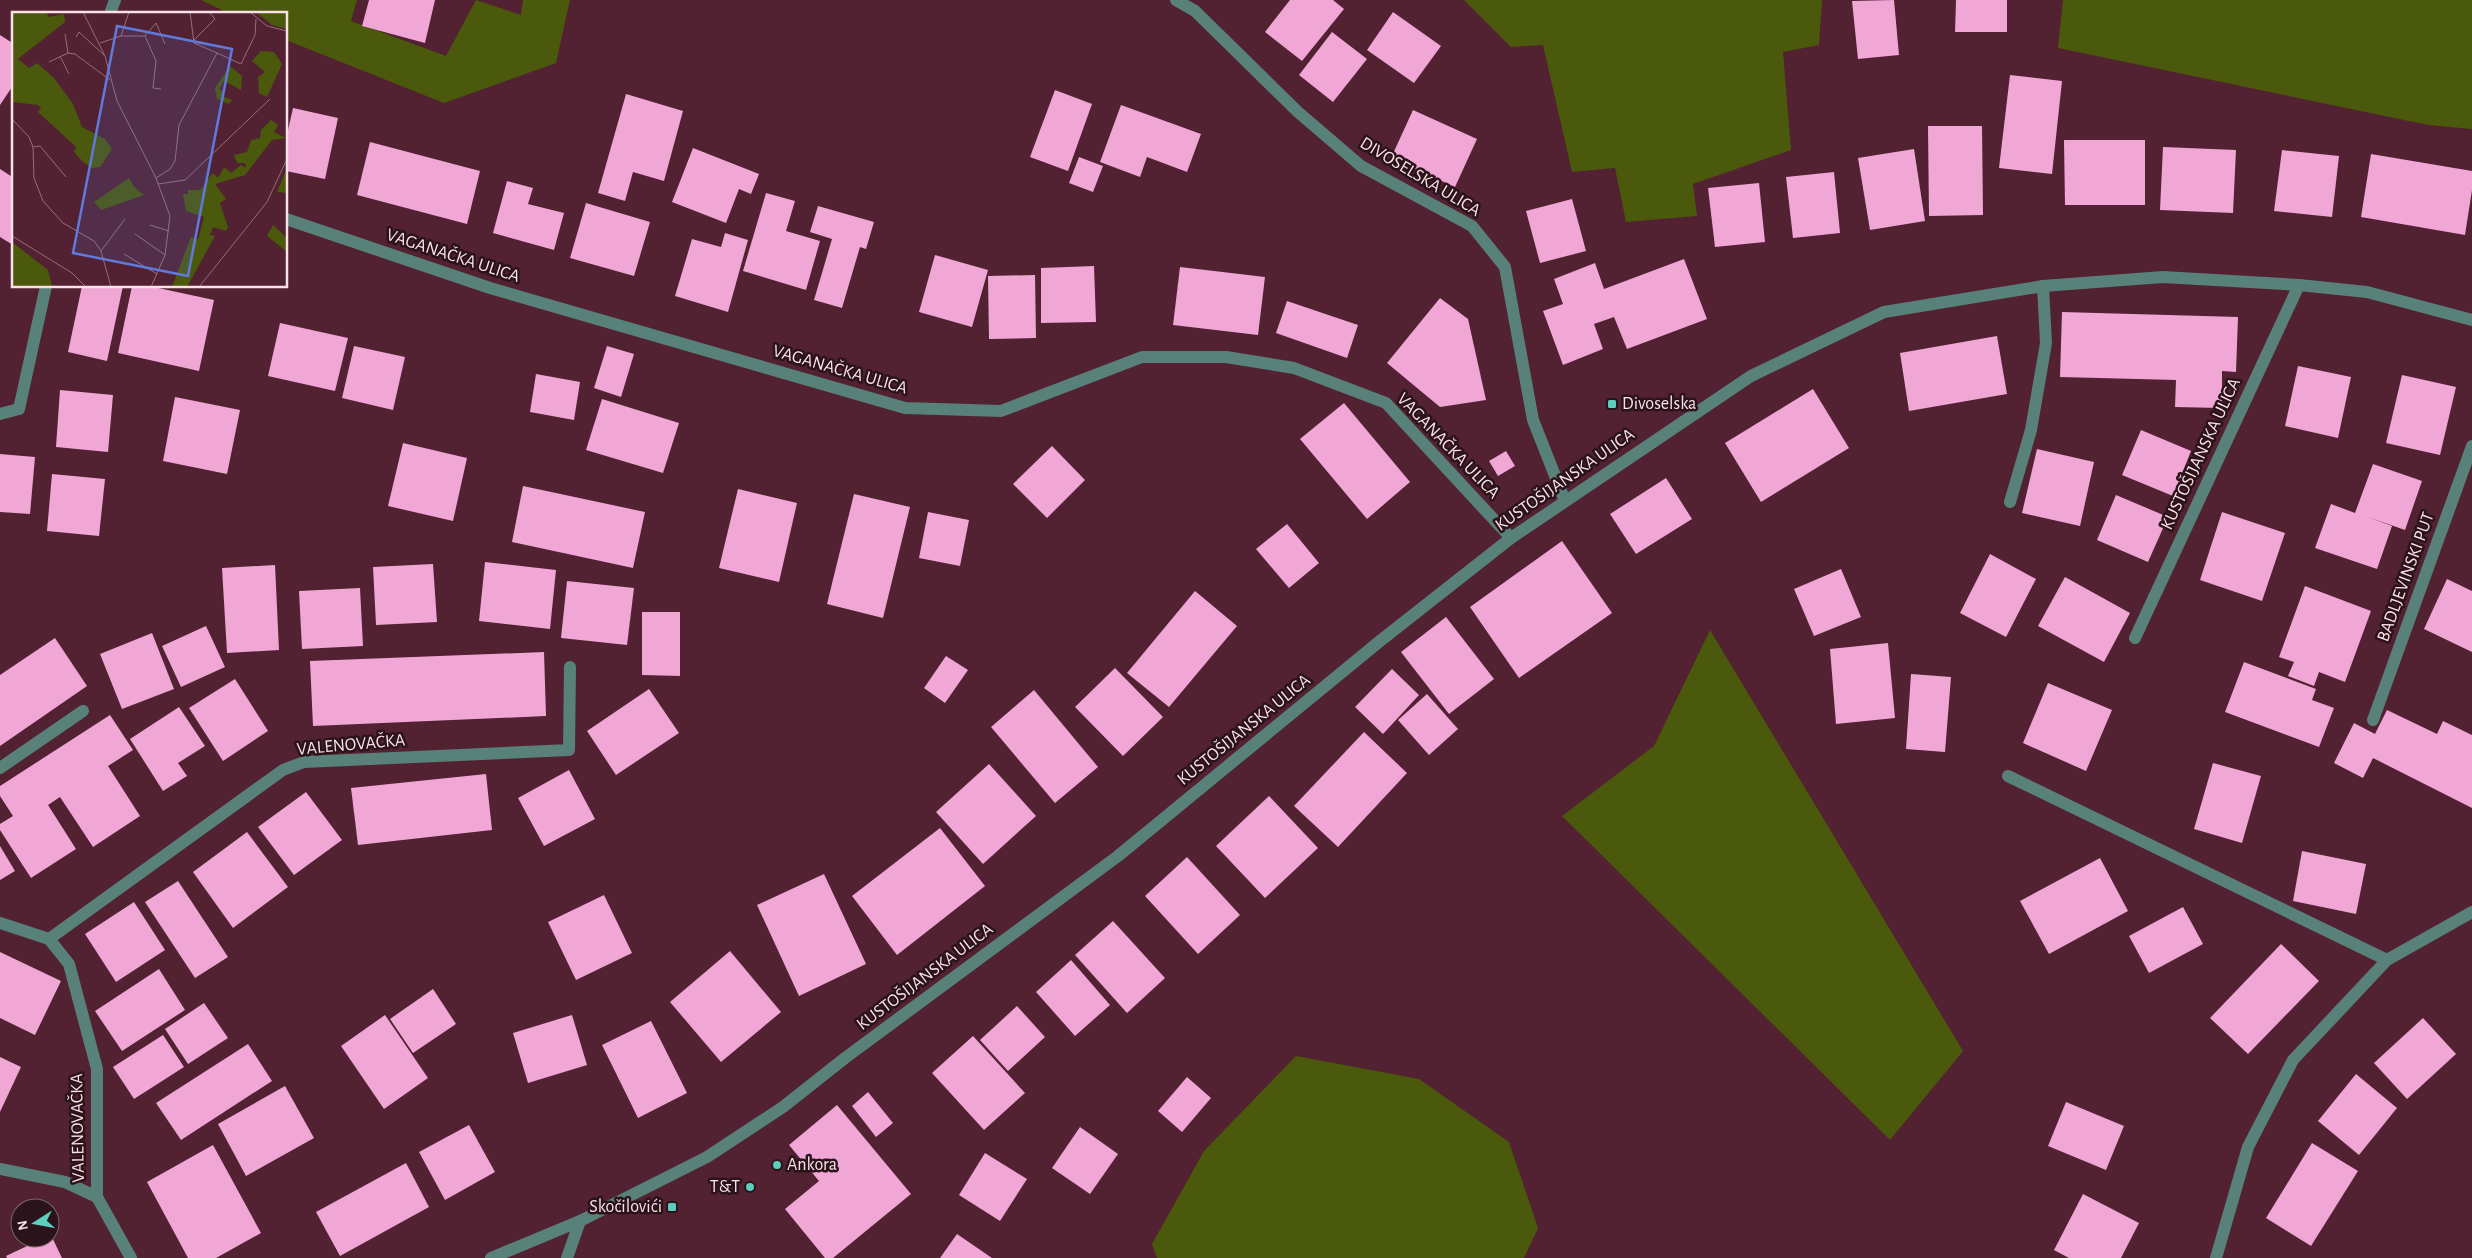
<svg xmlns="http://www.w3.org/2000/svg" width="2472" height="1258" viewBox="0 0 2472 1258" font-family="'Alegreya Sans',sans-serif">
  <rect width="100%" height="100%" fill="#522132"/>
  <g fill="#4a590b">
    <polygon points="201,0 357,0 351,21 446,56 476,0 521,15 523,0 570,0 556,63 444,103 286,40 286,14 230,14"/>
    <polygon points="1464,0 1822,0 1819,45 1783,52 1791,150 1693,184 1697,216 1626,222 1615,168 1572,172 1543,45 1511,47"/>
    <polygon points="2063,0 2472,0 2472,129 2428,125 2058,48"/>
    <polygon points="1710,630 1963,1051 1890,1140 1562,816 1654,746"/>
    <polygon points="1296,1056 1419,1079 1509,1142 1538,1228 1524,1258 1157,1258 1152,1244 1204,1151"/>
  </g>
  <g fill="#f0a7d6">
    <polygon points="369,0 435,0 425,43 362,26"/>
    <polygon points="1290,0 1333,0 1344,9 1302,61 1265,32"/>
    <polygon points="1894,0 1899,55 1858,59 1852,1"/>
    <polygon points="1956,0 2007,0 2007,32 1955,32"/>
    <polygon points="1393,12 1441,46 1414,83 1367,50"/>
    <polygon points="1332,32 1367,59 1333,102 1299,75"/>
    <polygon points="0,35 14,44 14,84 0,105"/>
    <polygon points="2010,75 2062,81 2052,174 1999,168"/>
    <polygon points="1055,90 1092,104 1068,171 1030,157"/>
    <polygon points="626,94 683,111 664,181 633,172 625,201 598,193"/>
    <polygon points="1121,105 1201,134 1187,172 1147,157 1140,177 1100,162"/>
    <polygon points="293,108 338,118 325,179 286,171 286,139"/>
    <polygon points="1413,110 1477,139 1455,187 1391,158"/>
    <polygon points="1928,126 1982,126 1983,215 1929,216"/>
    <polygon points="2064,140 2145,140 2145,205 2065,205"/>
    <polygon points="370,142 480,171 467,224 357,195"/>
    <polygon points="2163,147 2236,150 2233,213 2160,210"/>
    <polygon points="693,148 759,174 751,194 739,189 726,223 672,202"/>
    <polygon points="1914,149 1925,221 1870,230 1858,158"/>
    <polygon points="2282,150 2339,156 2332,217 2274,211"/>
    <polygon points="2371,154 2472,171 2472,190 2465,235 2361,217"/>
    <polygon points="1079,157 1103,166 1093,192 1069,183"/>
    <polygon points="0,169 14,178 13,245 0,237"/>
    <polygon points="1834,172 1840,233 1793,238 1786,177"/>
    <polygon points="507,181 533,188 528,204 564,213 554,250 493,233"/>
    <polygon points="1759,183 1765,242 1715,247 1708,188"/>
    <polygon points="766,193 795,201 786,231 820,241 806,290 743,271"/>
    <polygon points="1572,199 1586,251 1540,263 1526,211"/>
    <polygon points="586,203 650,222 634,276 570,258"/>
    <polygon points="818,206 874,222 866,249 860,247 842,308 814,300 832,239 810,232"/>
    <polygon points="725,233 748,240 728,312 675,296 692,239 721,247"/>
    <polygon points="935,255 988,270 972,327 919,312"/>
    <polygon points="1684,259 1707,319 1627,349 1614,317 1594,324 1603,349 1563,365 1543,311 1563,304 1554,279 1595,263 1604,289"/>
    <polygon points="1094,266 1096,322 1041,323 1041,268"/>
    <polygon points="1180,267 1265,277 1258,335 1173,325"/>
    <polygon points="1035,275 1036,338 989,339 988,276"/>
    <polygon points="82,286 123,286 107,361 68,352"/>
    <polygon points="132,286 149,286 214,300 199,371 118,353"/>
    <polygon points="1440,298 1468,319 1486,400 1440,407 1387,363"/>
    <polygon points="1287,301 1358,325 1347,358 1276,333"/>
    <polygon points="2062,312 2238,317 2236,372 2222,371 2222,408 2175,407 2176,380 2060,377"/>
    <polygon points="280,323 348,338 335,391 268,376"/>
    <polygon points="1997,336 2007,394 1909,411 1900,353"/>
    <polygon points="354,346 405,357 393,410 342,398"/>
    <polygon points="607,346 634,354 621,397 594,388"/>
    <polygon points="2298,366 2351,377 2338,438 2285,426"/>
    <polygon points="536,374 580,382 574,420 530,412"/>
    <polygon points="2402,375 2456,387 2440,455 2386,443"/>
    <polygon points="1813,389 1849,448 1761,502 1725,443"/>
    <polygon points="60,390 113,395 108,452 56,447"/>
    <polygon points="175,397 240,410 227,474 163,461"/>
    <polygon points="602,399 679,423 663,473 586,450"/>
    <polygon points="1344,403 1410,482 1367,519 1300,439"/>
    <polygon points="2141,430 2191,451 2173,496 2122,475"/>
    <polygon points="403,443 467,458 453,521 388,506"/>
    <polygon points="1052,446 1085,480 1047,518 1013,484"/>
    <polygon points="2037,449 2094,462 2080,526 2022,513"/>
    <polygon points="1506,451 1515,466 1498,476 1489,461"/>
    <polygon points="0,454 35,457 30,514 0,512"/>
    <polygon points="2373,464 2422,481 2405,530 2368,517 2392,526 2377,569 2315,548 2331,504 2355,513"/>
    <polygon points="52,474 105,479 99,536 47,531"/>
    <polygon points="1666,478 1692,519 1636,554 1610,514"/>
    <polygon points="523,486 645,512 633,568 512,542"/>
    <polygon points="738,489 797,503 779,582 719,568"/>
    <polygon points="854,494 910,507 883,618 827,604"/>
    <polygon points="2116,495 2168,517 2148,562 2097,540"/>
    <polygon points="928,512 969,520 960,566 919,558"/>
    <polygon points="2222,512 2285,533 2262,601 2200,580"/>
    <polygon points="1287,524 1319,563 1289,588 1256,549"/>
    <polygon points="1562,541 1612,613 1519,678 1470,607"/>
    <polygon points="1990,554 2036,579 2006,637 1960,613"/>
    <polygon points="485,562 556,570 550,629 479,621"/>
    <polygon points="433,564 437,622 376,625 373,567"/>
    <polygon points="275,565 279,650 227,653 222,568"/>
    <polygon points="1841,569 1861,617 1814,636 1794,589"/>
    <polygon points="2065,577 2130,613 2104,662 2038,626"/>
    <polygon points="2447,579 2472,591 2472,652 2424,629"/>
    <polygon points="567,581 634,588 627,645 561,638"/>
    <polygon points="2305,586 2371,611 2345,682 2319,672 2314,686 2288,676 2294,662 2279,657"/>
    <polygon points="360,588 363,646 302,649 299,591"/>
    <polygon points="1195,591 1237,626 1169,707 1127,673"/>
    <polygon points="642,612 680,612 680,676 642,675"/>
    <polygon points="1446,617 1494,679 1449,714 1401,652"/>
    <polygon points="206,626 225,667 181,687 162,646"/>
    <polygon points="152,633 174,689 122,709 100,654"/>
    <polygon points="55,638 87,686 0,746 0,675"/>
    <polygon points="1888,643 1895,718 1836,724 1830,649"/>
    <polygon points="544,652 546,716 313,726 310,661"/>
    <polygon points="946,656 968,670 945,703 924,688"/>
    <polygon points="2244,662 2316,689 2312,700 2334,708 2319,747 2225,712"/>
    <polygon points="1115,668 1163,717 1123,756 1075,707"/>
    <polygon points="1392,669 1419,695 1383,734 1355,707"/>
    <polygon points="1911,674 1951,677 1945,752 1906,749"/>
    <polygon points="235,679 268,731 223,761 189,708"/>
    <polygon points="2048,683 2112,710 2086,771 2023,743"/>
    <polygon points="649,689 679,733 616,775 587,731"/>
    <polygon points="1034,690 1098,767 1055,803 991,727"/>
    <polygon points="1427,694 1458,729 1429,755 1398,720"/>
    <polygon points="179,707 205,746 178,763 187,776 163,791 130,739"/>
    <polygon points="2387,710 2437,734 2443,721 2472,735 2472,808 2373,758 2363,778 2334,763 2354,723 2375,734"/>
    <polygon points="110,715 133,750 108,766 140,816 93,847 60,797 48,805 76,849 31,878 0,830 0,824 13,816 0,796 0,786"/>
    <polygon points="1364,732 1407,773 1338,847 1294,806"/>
    <polygon points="2213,763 2261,776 2242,843 2194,829"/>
    <polygon points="989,764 1036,816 983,864 936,812"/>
    <polygon points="569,770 595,819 544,846 518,798"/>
    <polygon points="486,774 492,830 358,845 351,788"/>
    <polygon points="306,792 342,840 294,875 258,827"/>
    <polygon points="1269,796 1318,848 1265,898 1216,846"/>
    <polygon points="940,828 985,886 897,955 852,896"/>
    <polygon points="247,832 288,887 233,928 193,872"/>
    <polygon points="0,846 15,871 0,880"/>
    <polygon points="2302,851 2366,864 2356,914 2293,901"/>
    <polygon points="1187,857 1240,915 1198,954 1145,896"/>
    <polygon points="2100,858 2128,911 2049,954 2020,901"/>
    <polygon points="824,874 866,964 799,996 757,905"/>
    <polygon points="178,881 228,957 195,978 145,902"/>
    <polygon points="604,895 632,953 576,980 548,922"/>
    <polygon points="134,902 165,950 116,982 85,934"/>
    <polygon points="2183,907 2203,944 2149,973 2129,936"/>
    <polygon points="1113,921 1165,978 1127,1013 1075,955"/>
    <polygon points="2281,944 2319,981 2248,1054 2210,1018"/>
    <polygon points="730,951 781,1012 721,1062 670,1002"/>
    <polygon points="0,952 61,981 35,1035 0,1018"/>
    <polygon points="1071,960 1110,1005 1075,1036 1036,992"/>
    <polygon points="159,969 185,1010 122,1051 95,1011"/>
    <polygon points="433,989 456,1024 413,1053 390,1019"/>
    <polygon points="204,1003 228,1038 188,1064 165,1029"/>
    <polygon points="1017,1006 1045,1037 1008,1071 980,1040"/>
    <polygon points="385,1015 428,1078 384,1109 341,1046"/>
    <polygon points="572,1015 587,1065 528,1083 513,1033"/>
    <polygon points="2423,1018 2456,1054 2407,1099 2374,1063"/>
    <polygon points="651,1021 687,1093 638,1118 602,1045"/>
    <polygon points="163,1035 184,1067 134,1099 113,1067"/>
    <polygon points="973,1036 1025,1093 984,1130 932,1073"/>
    <polygon points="248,1044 272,1081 181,1140 156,1103"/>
    <polygon points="0,1057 21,1067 0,1112"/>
    <polygon points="2356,1074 2397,1108 2359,1155 2318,1121"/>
    <polygon points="1187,1077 1211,1098 1182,1132 1158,1111"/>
    <polygon points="285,1086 314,1138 246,1176 218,1124"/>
    <polygon points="868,1092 893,1123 876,1137 852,1106"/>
    <polygon points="2066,1102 2124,1126 2106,1170 2048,1146"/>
    <polygon points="837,1105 911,1194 833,1258 825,1258 785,1209 819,1181 789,1145"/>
    <polygon points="469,1125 495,1172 445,1200 419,1152"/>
    <polygon points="1080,1127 1118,1154 1090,1194 1052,1168"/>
    <polygon points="2312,1143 2358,1171 2311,1246 2266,1218"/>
    <polygon points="213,1145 261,1233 216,1258 188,1258 147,1182"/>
    <polygon points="985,1153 1027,1179 1000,1221 959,1195"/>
    <polygon points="406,1163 429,1207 340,1256 316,1212"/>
    <polygon points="2083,1194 2139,1223 2121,1258 2069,1258 2054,1250"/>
    <polygon points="50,1233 62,1258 7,1258 6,1256 44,1238 50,1238"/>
    <polygon points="957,1234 992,1258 940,1258"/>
  </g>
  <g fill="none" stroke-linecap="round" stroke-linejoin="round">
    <g stroke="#588179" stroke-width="12">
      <polyline points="1176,0 1195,11 1298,112 1361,166 1472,226 1505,267 1533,420 1565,501"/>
      <polyline points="110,14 115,0"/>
      <polyline points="286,219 490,288 905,408 1001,411 1142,357 1226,357 1294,368 1386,403 1511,538"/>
      <polyline points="0,414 19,409 46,286"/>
      <polyline points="2010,502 2031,430 2046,343 2043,286"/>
      <polyline points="2135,638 2299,285"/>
      <polyline points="2373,720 2472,446"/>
      <polyline points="0,768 83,711"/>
      <polyline points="2008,776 2387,960"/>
      <polyline points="0,923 49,939"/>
      <polyline points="0,1169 65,1182 97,1197"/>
      <polyline points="131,1258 97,1197 97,1069 69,964 49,939 283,770 304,762 569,750 570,667"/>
      <polyline points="491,1258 580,1221 707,1157 783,1107 845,1058 1118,856 1380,641 1511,538 1751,376 1884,312 2043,286 2163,277 2299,285 2367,292 2472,320"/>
      <polyline points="567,1258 580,1221"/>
      <polyline points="2216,1258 2248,1147 2293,1060 2387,960 2472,912"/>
    </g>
  </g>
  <g fill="#5ccebb" stroke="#2a131a" stroke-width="2">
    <rect x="1607" y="399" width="10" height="10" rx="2.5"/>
    <circle cx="777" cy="1165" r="5"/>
    <circle cx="750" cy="1187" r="5"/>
    <rect x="667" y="1202" width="10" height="10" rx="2.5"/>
  </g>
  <g text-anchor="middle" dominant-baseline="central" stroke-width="5" stroke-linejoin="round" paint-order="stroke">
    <g font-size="18" fill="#fbe1e7" stroke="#2a131a">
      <text transform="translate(1420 177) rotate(31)">DIVOSELSKA ULICA</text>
      <text transform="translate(453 256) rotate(18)">VAGANAČKA ULICA</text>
      <text transform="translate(840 370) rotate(16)">VAGANAČKA ULICA</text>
      <text transform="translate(1448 446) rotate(46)">VAGANAČKA ULICA</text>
      <text transform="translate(2201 454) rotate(-65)">KUSTOŠIJANSKA ULICA</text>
      <text transform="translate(1565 480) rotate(-35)">KUSTOŠIJANSKA ULICA</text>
      <text transform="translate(2406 577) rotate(-70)">BADLJEVINSKI PUT</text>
      <text transform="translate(1244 730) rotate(-39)">KUSTOŠIJANSKA ULICA</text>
      <text transform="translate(351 745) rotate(-5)">VALENOVAČKA</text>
      <text transform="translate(925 977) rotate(-37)">KUSTOŠIJANSKA ULICA</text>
      <text transform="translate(78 1128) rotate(-91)">VALENOVAČKA</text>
    </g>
    <g font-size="18" fill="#fbe1e7" stroke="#2a131a" text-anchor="start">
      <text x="1622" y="404">Divoselska</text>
      <text x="787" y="1165">Ankora</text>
      <text x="740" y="1187" text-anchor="end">T&amp;T</text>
      <text x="662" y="1207" text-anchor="end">Skočilovići</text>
    </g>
  </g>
  <g transform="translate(12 12)">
    <rect width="275" height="275" fill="#522132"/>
    <path d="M0,0H34L37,5L52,2L53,10L6,47L17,56L25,51L42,66L61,92L70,115L93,127L100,137L88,155L80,156L71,150L62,140L64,135L26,100L29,96L26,93L0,90ZM244,0H275V17L260,13ZM249,39L262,40L270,52L255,85L247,81L246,65L253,60L240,49ZM218,54L230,64L229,78L212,69L207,77L212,80L210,84L220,88L217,92L205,87L203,76ZM259,108L266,113L262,120L274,126L260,128L233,163L203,172L214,187L208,191L216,215L214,219L201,215L198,223L203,224L175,275H160L179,225L186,227L192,205L174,199L171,182H176V178H188L201,161L206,166L212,155L219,161L229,153L234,156L233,151H225L222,143L235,140L239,128L248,126L249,118ZM275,156V181L265,180ZM117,166L122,175L132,183L89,198L82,190ZM261,213L275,226V240L255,224ZM0,230L36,258L40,274L44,272L41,275H0Z" fill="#4a590b"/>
    <path fill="none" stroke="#966e7a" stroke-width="1" d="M71,0L93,44L105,89L144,166L158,204L153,243L139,275M178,0L182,31L205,41M238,0L255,14L275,19M53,22L56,41M109,24L117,0M133,24L144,11L153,32M64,25L67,20L92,43M182,28L203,7L197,0M88,31L109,24H133L144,49L141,76L149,77M48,44L57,62M37,50L56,41L63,42L98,68M0,107L17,125L21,135L22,166L31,189L51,211L82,229L89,239L99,275M21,135L28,134L54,165M144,166L158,157L163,149L167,113L205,41L229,52L243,23L244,7M146,172L173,168L258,87M138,213L157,219M123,222L153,243M0,224L60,261L74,275M89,239L113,207M112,242L145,262M187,275L255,190L275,147"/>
    <path fill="#607adc" fill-opacity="0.15" stroke="#607adc" stroke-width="2.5" d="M105,14L220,37L176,264L61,241Z"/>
    <rect width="275" height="275" fill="none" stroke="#fbe1e7" stroke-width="2.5"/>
  </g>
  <g transform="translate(35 1223) rotate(259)"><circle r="24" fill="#2a131a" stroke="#7e656c"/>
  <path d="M0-4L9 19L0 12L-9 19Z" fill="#5ccebb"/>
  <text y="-8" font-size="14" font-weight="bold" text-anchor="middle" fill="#fbe1e7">N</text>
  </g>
</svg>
